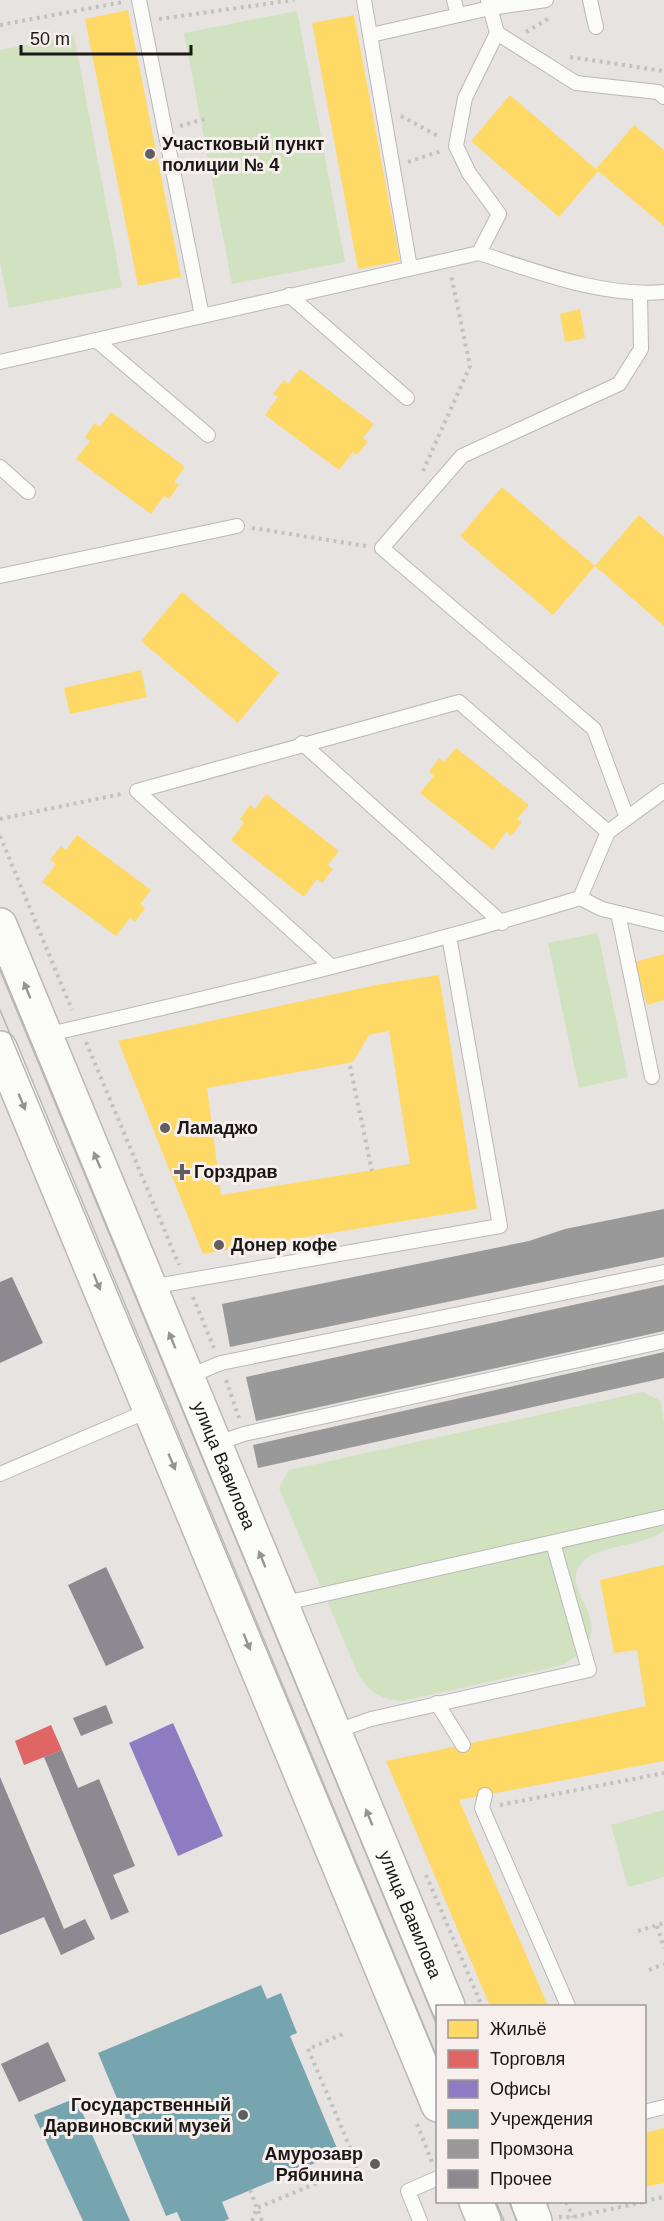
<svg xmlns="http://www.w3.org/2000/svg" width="664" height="2221" viewBox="0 0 664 2221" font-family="Helvetica,sans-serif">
  <rect width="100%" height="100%" fill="#e6e3e1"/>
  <g fill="#d1e2c1">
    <polygon points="297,11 345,262 232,284 184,33"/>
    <polygon points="74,36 122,287 9,308 0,262 0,50"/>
    <polygon points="598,933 628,1077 579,1088 548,943"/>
    <path d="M643,1392L661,1401L664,1423V1530C641,1549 596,1543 580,1565C559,1596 628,1626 563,1665L403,1701C380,1699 370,1693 358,1674L279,1488L289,1470Z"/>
    <polygon points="664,1810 664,1877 628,1887 611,1825"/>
  </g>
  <g fill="#ffd966" fill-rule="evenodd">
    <polygon points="128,10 181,277 138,286 85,19"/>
    <polygon points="354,15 400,261 358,269 312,23"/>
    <polygon points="510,95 596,169 634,125 664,150 664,226 598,171 559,217 471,141"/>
    <polygon points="580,309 585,338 565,342 560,314"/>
    <polygon points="300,369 374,424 363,438 368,442 357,455 353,452 339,470 265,415 278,397 273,394 284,380 288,384"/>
    <polygon points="111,412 185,467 174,482 179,485 169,499 164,496 151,514 76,459 90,441 85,437 95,423 100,427"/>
    <polygon points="502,487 595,566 553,615 460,536"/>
    <polygon points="639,515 664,537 664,626 595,566"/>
    <polygon points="182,592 279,673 238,723 141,641"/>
    <polygon points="141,670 147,697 70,714 64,688"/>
    <polygon points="456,748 529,805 517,819 522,822 511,836 506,832 493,850 420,793 434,776 429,772 439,758 444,762"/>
    <polygon points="266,794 339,851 328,865 333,869 322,883 317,879 304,897 231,840 244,823 240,819 250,805 255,809"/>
    <polygon points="77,835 151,890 140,904 145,908 135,922 130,918 116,936 42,882 56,864 50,860 61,846 66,850"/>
    <polygon points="664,954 664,1000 647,1005 635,962"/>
    <path d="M439,975L477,1209L203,1254L118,1041L381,984ZM389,1031L410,1164L221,1195L207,1088L353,1062L369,1035Z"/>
    <polygon points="664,1565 664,1761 459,1800 548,2006 490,2006 386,1761 646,1706 637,1650 614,1653 600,1580"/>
    <polygon points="664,2128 664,2183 644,2187 644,2133"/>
  </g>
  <polygon fill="#e06666" points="51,1725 62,1750 24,1765 15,1741"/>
  <polygon fill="#8e7cc3" points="173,1723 223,1836 178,1856 129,1743"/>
  <g fill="#76a5af">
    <polygon points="261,1985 267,1999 281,1993 297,2033 290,2036 339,2153 222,2202 229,2219 224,2221 181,2221 177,2212 166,2216 98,2053"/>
    <polygon points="76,2098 130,2221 83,2221 34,2115"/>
  </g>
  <g fill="#999">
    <polygon points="664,1209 664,1257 230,1347 222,1304 529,1241 565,1229"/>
    <polygon points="664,1285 664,1331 256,1421 246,1377"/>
    <polygon points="664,1352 664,1378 258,1468 253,1445"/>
  </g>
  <g fill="#8e8890">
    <polygon points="12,1277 43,1343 0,1363 0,1282"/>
    <polygon points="106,1567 144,1648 106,1666 68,1585"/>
    <polygon points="106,1705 113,1723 81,1736 73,1718"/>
    <polygon points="62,1750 78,1788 99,1779 135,1866 113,1875 129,1912 111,1920 44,1757"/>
    <polygon points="0,1777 64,1929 85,1919 95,1939 61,1955 44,1917 0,1935"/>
    <polygon points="48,2042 66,2081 19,2102 1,2064"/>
  </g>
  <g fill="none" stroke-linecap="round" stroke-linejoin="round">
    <g stroke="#bbb8b7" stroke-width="16">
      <g id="lane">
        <polyline points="139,0 202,316"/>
        <polyline points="364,0 410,268"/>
        <polyline points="454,0 458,15"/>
        <polyline points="590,0 596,27"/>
        <polyline points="497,33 576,83 658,92 664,97"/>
        <polyline points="371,35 490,8 546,0"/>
        <path d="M479,253C538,272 602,297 664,292"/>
        <polyline points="289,295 407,398"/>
        <polyline points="96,340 208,435"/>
        <polyline points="0,362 479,253 499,214 469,173 456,146 465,98 497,33 488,0"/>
        <polyline points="0,467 28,492"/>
        <polyline points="0,576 237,526"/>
        <polyline points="302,743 502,923"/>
        <polyline points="627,818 594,729 382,548 462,456 619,384 641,349 640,294"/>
        <polyline points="580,898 608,832 664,791"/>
        <polyline points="618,913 652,1077"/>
        <polyline points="331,966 137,791 459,702 608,832"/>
        <path d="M45,1035C225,994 404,952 580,898L602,909L664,924"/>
        <polyline points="150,1287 500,1226 449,936"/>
        <polyline points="187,1377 221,1363 664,1272"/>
        <polyline points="215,1444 244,1434 664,1341"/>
        <polyline points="0,1474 150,1410"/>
        <polyline points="281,1604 664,1517"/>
        <polyline points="437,1703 463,1745"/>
        <polyline points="334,1732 371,1719 589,1670 553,1543"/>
        <polyline points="485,1795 482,1808 568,2006"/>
        <polyline points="644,2112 664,2107"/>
        <polyline points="420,2221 408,2191 438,2178"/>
      </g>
    </g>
    <g stroke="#bbb8b7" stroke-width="36">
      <g id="secondary">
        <path id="s1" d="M0,925L448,2006"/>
        <polyline points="0,1048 438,2105"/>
        <polyline points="476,2202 484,2221"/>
        <polyline points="528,2202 535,2221"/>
      </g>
    </g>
    <g stroke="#c3c2c1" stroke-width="4" stroke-dasharray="3 4.5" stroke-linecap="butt">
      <polyline points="159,19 294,0"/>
      <polyline points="0,25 123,2"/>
      <polyline points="526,32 548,19"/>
      <polyline points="570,57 664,71"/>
      <polyline points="401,116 440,137"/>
      <polyline points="180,126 205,119"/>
      <polyline points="408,162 441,151"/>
      <polyline points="423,471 470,366 451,275"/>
      <polyline points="252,528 366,546"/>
      <polyline points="0,819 121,794"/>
      <polyline points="0,836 72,1010"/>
      <polyline points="86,1042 179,1265"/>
      <polyline points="350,1066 372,1171"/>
      <polyline points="193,1297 214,1348"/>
      <polyline points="226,1380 239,1418"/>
      <polyline points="500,1805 664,1773"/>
      <polyline points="426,1875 482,2006"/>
      <polyline points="657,1926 664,1948"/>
      <polyline points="638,1931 664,1923"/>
      <polyline points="649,1970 664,1964"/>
      <polyline points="417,2124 432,2162"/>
      <polyline points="250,2190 262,2221"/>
      <polyline points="644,2201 664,2197"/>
      <polyline points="566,2202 573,2217"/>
      <polyline points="559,2217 573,2217 644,2202"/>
      <polyline points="252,2221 257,2208 358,2166 308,2049 343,2034"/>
    </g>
    <use href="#lane" stroke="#fbfbfa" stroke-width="14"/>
    <use href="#secondary" stroke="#fbfbfa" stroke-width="33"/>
    <g stroke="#b6b6b6" stroke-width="1.5">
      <polyline points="0,967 438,2028"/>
      <polyline points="0,1010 438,2061"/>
      <polyline points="496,2202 504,2221"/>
      <polyline points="509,2202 517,2221"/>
    </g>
  </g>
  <defs><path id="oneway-solid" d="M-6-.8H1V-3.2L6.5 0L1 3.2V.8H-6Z" transform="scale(1.5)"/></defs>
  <g fill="#969493">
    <use href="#oneway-solid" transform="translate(27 990) rotate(-112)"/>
    <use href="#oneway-solid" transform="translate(22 1102) rotate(68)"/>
    <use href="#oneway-solid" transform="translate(97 1160) rotate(-113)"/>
    <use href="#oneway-solid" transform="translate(97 1282) rotate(68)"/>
    <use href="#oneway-solid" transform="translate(172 1340) rotate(-112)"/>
    <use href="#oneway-solid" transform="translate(172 1462) rotate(67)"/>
    <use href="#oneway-solid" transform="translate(262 1559) rotate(-112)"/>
    <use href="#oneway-solid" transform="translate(247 1642) rotate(68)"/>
    <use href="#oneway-solid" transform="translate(369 1817) rotate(-112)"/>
  </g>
  <g fill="#615e5d" stroke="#f6efec" stroke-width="2">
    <circle cx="150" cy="154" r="6"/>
    <circle cx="165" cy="1128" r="6"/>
    <path d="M179 1163h6v6h6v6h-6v6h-6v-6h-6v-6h6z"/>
    <circle cx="219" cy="1245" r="6"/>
    <circle cx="243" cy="2115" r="6"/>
    <circle cx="375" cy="2164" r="6"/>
  </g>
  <g text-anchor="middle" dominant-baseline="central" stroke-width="6" stroke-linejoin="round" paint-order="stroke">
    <g font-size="18" font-weight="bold" fill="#1a1716" stroke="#f6efec" text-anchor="start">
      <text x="162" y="144">Участковый пункт<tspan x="162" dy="21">полиции № 4</tspan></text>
      <text x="177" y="1128">Ламаджо</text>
      <text x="194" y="1172">Горздрав</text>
      <text x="231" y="1245">Донер кофе</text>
      <text x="231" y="2105" text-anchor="end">Государственный<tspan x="231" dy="21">Дарвиновский музей</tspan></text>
      <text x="363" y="2154" text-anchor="end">Амурозавр<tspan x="363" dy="21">Рябинина</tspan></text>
    </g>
    <g font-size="18" fill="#1a1716" stroke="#f6efec">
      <text stroke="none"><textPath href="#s1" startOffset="585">улица Вавилова</textPath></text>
      <text stroke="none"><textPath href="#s1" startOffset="1071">улица Вавилова</textPath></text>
    </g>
  </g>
  <rect x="436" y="2005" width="210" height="198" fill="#f6efec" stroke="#9e9996" stroke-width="1.5"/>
  <rect x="448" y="2020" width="30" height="18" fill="#ffd966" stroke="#9e9996" stroke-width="1.5"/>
  <text x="490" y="2035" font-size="18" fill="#1a1716">Жильё</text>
  <rect x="448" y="2050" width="30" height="18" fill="#e06666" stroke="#9e9996" stroke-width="1.5"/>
  <text x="490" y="2065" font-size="18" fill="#1a1716">Торговля</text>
  <rect x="448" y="2080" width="30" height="18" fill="#8e7cc3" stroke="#9e9996" stroke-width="1.5"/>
  <text x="490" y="2095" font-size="18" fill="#1a1716">Офисы</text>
  <rect x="448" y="2110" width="30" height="18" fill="#76a5af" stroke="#9e9996" stroke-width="1.5"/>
  <text x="490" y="2125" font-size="18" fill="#1a1716">Учреждения</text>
  <rect x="448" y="2140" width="30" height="18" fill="#999999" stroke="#9e9996" stroke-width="1.5"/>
  <text x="490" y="2155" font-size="18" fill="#1a1716">Промзона</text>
  <rect x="448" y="2170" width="30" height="18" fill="#8e8890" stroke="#9e9996" stroke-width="1.5"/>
  <text x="490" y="2185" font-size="18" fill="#1a1716">Прочее</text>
  <path d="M21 45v9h170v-9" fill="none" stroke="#1a1716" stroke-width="3"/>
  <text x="30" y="45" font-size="18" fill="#1a1716" stroke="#f6efec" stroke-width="4.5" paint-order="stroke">50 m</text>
</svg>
